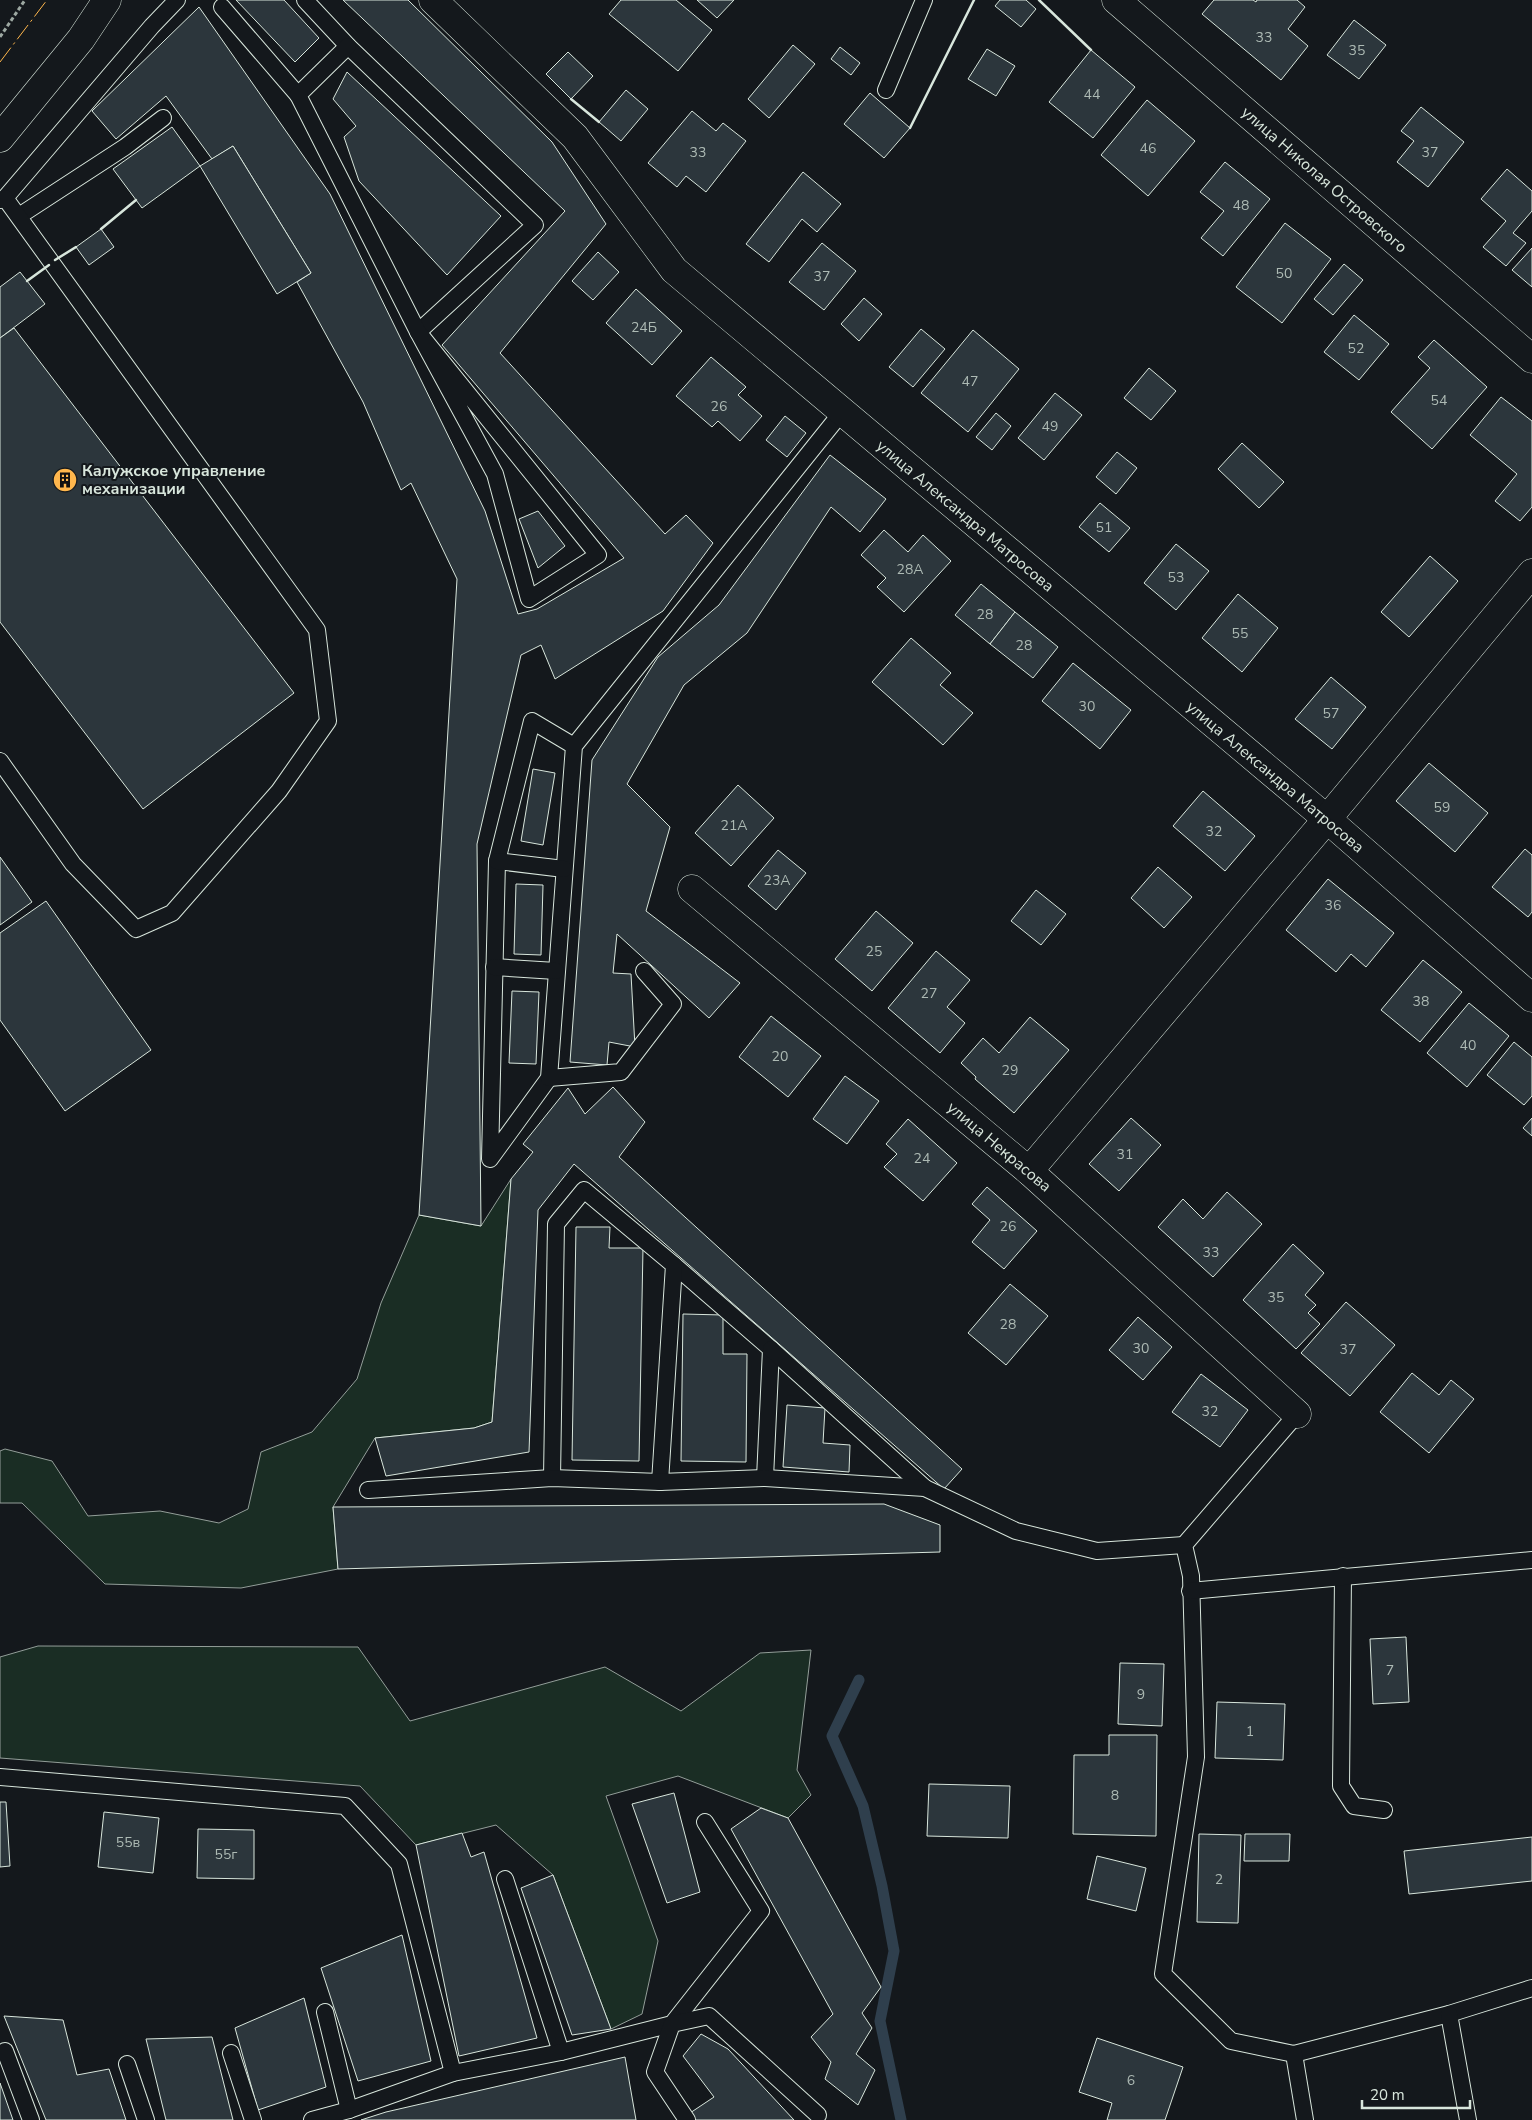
<svg xmlns="http://www.w3.org/2000/svg" width="1532" height="2120" viewBox="0 0 1532 2120" font-family="'Nunito Sans',sans-serif">
  <rect width="100%" height="100%" fill="#14181c"/>
  <g fill="#1a2d24" stroke="#939e99">
    <polygon points="511,1179 492,1422 474,1428 375,1438 333,1507 338,1569 241,1588 105,1584 22,1503 0,1503 0,1451 5,1449 52,1461 88,1516 160,1511 219,1523 248,1509 261,1452 312,1432 357,1379 381,1303 419,1215 481,1226"/>
    <polygon points="38,1646 358,1647 410,1721 605,1667 681,1711 760,1653 811,1650 797,1770 811,1795 788,1818 678,1776 606,1796 658,1941 642,2014 611,2029 553,1875 496,1825 416,1845 360,1786 0,1758 0,1657"/>
  </g>
  <g fill="none" stroke-linecap="round" stroke-linejoin="round">
    <polyline stroke="#2f3f4d" stroke-width="11" points="859,1680 832,1736 863,1806 882,1886 894,1951 880,2021 901,2120"/>
  </g>
  <g fill="#2c363c" stroke="#d8e6dc">
    <polygon points="236,0 284,0 319,38 295,62"/>
    <polygon points="343,0 408,0 552,142 606,224 500,353 665,534 686,515 713,543 663,611 555,679 541,645 521,655 477,844 481,1226 419,1215 457,579 411,483 401,490 363,402 297,282 311,273 233,146 212,159 166,96 116,139 92,111 199,7 330,194 485,511 518,614 537,609 624,558 442,345 565,211"/>
    <polygon points="621,0 676,0 712,30 678,71 609,14"/>
    <polygon points="697,0 734,0 717,18"/>
    <polygon points="1000,0 1026,0 1036,9 1021,27 995,6"/>
    <polygon points="1214,0 1253,0 1256,2 1257,0 1297,0 1305,7 1288,29 1308,46 1281,80 1202,14"/>
    <polygon points="1354,20 1386,45 1359,79 1327,55"/>
    <polygon points="793,45 815,64 769,118 748,99"/>
    <polygon points="840,47 860,63 851,75 831,59"/>
    <polygon points="987,49 1015,66 996,96 968,79"/>
    <polygon points="1091,50 1135,87 1093,138 1049,102"/>
    <polygon points="568,52 593,76 571,99 546,74"/>
    <polygon points="347,72 501,216 447,275 359,181 344,137 356,126 333,99"/>
    <polygon points="626,90 648,109 621,141 599,122"/>
    <polygon points="870,93 910,128 884,158 844,124"/>
    <polygon points="1147,100 1195,141 1148,196 1101,155"/>
    <polygon points="1421,107 1464,142 1428,187 1397,162 1414,141 1401,131"/>
    <polygon points="692,111 716,131 723,123 746,141 706,192 686,176 677,187 648,163"/>
    <polygon points="172,127 200,166 142,208 113,169"/>
    <polygon points="233,146 311,273 277,294 200,166"/>
    <polygon points="1225,162 1270,199 1223,256 1201,238 1224,211 1200,192"/>
    <polygon points="1507,169 1532,191 1532,211 1513,233 1526,243 1506,266 1483,247 1506,221 1481,199"/>
    <polygon points="803,172 841,204 817,232 802,219 769,262 746,244"/>
    <polygon points="1285,223 1331,259 1282,323 1236,287"/>
    <polygon points="101,229 114,247 89,265 76,247"/>
    <polygon points="822,243 856,271 824,310 789,282"/>
    <polygon points="1532,248 1532,287 1512,270"/>
    <polygon points="598,252 619,272 593,300 572,281"/>
    <polygon points="1344,264 1363,280 1333,315 1314,299"/>
    <polygon points="20,272 45,304 0,338 0,287"/>
    <polygon points="636,289 682,331 652,365 606,323"/>
    <polygon points="864,298 882,314 859,341 841,324"/>
    <polygon points="1354,315 1389,344 1359,380 1324,352"/>
    <polygon points="14,328 294,693 143,809 0,622 0,338"/>
    <polygon points="921,329 945,349 913,387 889,367"/>
    <polygon points="973,330 1019,369 968,432 921,393"/>
    <polygon points="1434,340 1487,387 1432,449 1391,412 1430,368 1418,357"/>
    <polygon points="711,357 746,387 738,395 762,416 740,441 718,421 712,427 676,396"/>
    <polygon points="1149,368 1176,391 1151,420 1124,398"/>
    <polygon points="1055,393 1082,415 1044,460 1018,438"/>
    <polygon points="1501,397 1532,421 1532,507 1520,521 1495,501 1517,474 1470,435"/>
    <polygon points="996,413 1011,426 992,450 976,437"/>
    <polygon points="785,416 806,433 787,457 766,440"/>
    <polygon points="1242,443 1284,482 1259,508 1218,469"/>
    <polygon points="1117,452 1137,468 1116,494 1096,477"/>
    <polygon points="830,455 886,499 860,532 831,507 747,633 684,685 627,784 670,827 646,911 740,983 709,1018 617,934 613,973 631,974 635,1047 609,1042 607,1065 570,1062 592,760 658,657 719,605"/>
    <polygon points="1100,503 1130,528 1109,552 1079,527"/>
    <polygon points="538,511 565,546 538,568 519,519"/>
    <polygon points="884,530 908,552 923,535 951,561 904,612 877,587 886,578 861,555"/>
    <polygon points="1176,544 1209,571 1176,610 1144,583"/>
    <polygon points="1430,556 1458,581 1409,637 1381,612"/>
    <polygon points="981,584 1015,612 990,644 955,615"/>
    <polygon points="1238,594 1278,628 1242,672 1202,638"/>
    <polygon points="1015,612 1058,647 1033,678 990,644"/>
    <polygon points="911,638 951,673 940,685 973,713 943,745 872,682"/>
    <polygon points="1073,663 1131,710 1100,749 1042,701"/>
    <polygon points="1331,677 1366,707 1332,749 1295,719"/>
    <polygon points="1429,763 1488,813 1455,852 1396,801"/>
    <polygon points="533,769 555,773 543,845 521,841"/>
    <polygon points="738,785 774,818 731,866 695,833"/>
    <polygon points="1203,791 1255,836 1225,871 1173,826"/>
    <polygon points="1525,849 1532,855 1532,912 1528,917 1492,887"/>
    <polygon points="778,850 806,873 776,910 748,886"/>
    <polygon points="0,857 32,902 0,925"/>
    <polygon points="1158,867 1192,897 1164,928 1131,898"/>
    <polygon points="1328,879 1394,933 1366,967 1351,954 1336,972 1286,930"/>
    <polygon points="516,884 543,885 541,955 514,954"/>
    <polygon points="1036,890 1066,914 1041,945 1011,921"/>
    <polygon points="46,901 151,1050 65,1111 0,1020 0,933"/>
    <polygon points="876,911 913,943 872,991 835,959"/>
    <polygon points="936,951 970,980 947,1007 965,1023 940,1053 888,1008"/>
    <polygon points="1423,960 1462,992 1420,1042 1381,1010"/>
    <polygon points="512,991 539,992 536,1064 509,1063"/>
    <polygon points="1469,1003 1509,1036 1467,1087 1427,1053"/>
    <polygon points="771,1016 821,1056 788,1097 739,1057"/>
    <polygon points="1030,1017 1069,1050 1014,1113 975,1079 976,1077 961,1063 983,1038 999,1053"/>
    <polygon points="1514,1042 1532,1057 1532,1096 1524,1105 1487,1075"/>
    <polygon points="845,1076 879,1101 847,1144 813,1119"/>
    <polygon points="613,1087 645,1122 619,1157 962,1469 944,1489 574,1164 538,1210 529,1452 386,1476 375,1438 474,1428 492,1422 511,1179 533,1152 523,1144 568,1088 585,1114"/>
    <polygon points="1131,1118 1161,1145 1119,1191 1089,1164"/>
    <polygon points="1532,1118 1532,1136 1523,1128"/>
    <polygon points="908,1119 957,1163 923,1201 884,1167 897,1154 886,1144"/>
    <polygon points="987,1187 1037,1231 1004,1269 972,1242 990,1220 972,1204"/>
    <polygon points="1227,1192 1262,1224 1213,1277 1158,1227 1183,1199 1203,1219"/>
    <polygon points="576,1227 610,1227 609,1248 643,1248 639,1461 572,1460"/>
    <polygon points="1293,1244 1324,1273 1305,1295 1316,1305 1308,1313 1320,1324 1296,1349 1243,1300"/>
    <polygon points="1010,1284 1048,1316 1006,1365 968,1333"/>
    <polygon points="1346,1302 1395,1345 1350,1396 1301,1353"/>
    <polygon points="683,1314 723,1315 723,1354 747,1354 746,1462 681,1461"/>
    <polygon points="1138,1317 1172,1347 1143,1380 1109,1350"/>
    <polygon points="1412,1373 1439,1395 1451,1380 1474,1399 1429,1453 1380,1412"/>
    <polygon points="1201,1374 1248,1410 1220,1447 1172,1412"/>
    <polygon points="787,1405 825,1408 823,1443 850,1445 849,1472 783,1467"/>
    <polygon points="884,1504 940,1525 940,1552 338,1569 333,1507"/>
    <polygon points="1406,1637 1409,1702 1373,1704 1370,1639"/>
    <polygon points="1120,1663 1164,1664 1162,1726 1118,1724"/>
    <polygon points="1217,1702 1285,1704 1283,1760 1215,1758"/>
    <polygon points="1109,1735 1157,1735 1156,1836 1073,1834 1074,1755 1109,1755"/>
    <polygon points="929,1784 1010,1786 1008,1838 927,1836"/>
    <polygon points="674,1793 700,1892 667,1903 632,1804"/>
    <polygon points="0,1802 6,1802 10,1866 0,1867"/>
    <polygon points="761,1808 788,1818 881,1987 862,2013 872,2028 856,2054 875,2070 858,2105 825,2079 831,2062 811,2037 833,2014 731,1829"/>
    <polygon points="104,1812 159,1818 153,1873 98,1867"/>
    <polygon points="198,1829 254,1830 254,1879 197,1878"/>
    <polygon points="462,1833 471,1857 484,1852 537,2038 459,2056 416,1845"/>
    <polygon points="1199,1834 1241,1835 1238,1923 1197,1922"/>
    <polygon points="1245,1834 1290,1834 1289,1861 1244,1861"/>
    <polygon points="1532,1837 1532,1881 1409,1894 1404,1851"/>
    <polygon points="1097,1856 1146,1868 1136,1911 1087,1899"/>
    <polygon points="553,1875 611,2029 572,2035 521,1888"/>
    <polygon points="402,1935 431,2061 358,2081 321,1968"/>
    <polygon points="304,1998 326,2087 258,2110 235,2028"/>
    <polygon points="4,2016 63,2020 77,2075 109,2069 126,2120 46,2120"/>
    <polygon points="701,2034 728,2049 794,2120 696,2120 690,2113 714,2097 683,2056"/>
    <polygon points="212,2037 233,2120 166,2120 146,2039"/>
    <polygon points="1097,2038 1183,2067 1165,2120 1107,2120 1112,2103 1079,2092"/>
    <polygon points="625,2057 636,2120 361,2120 386,2112"/>
    <polygon points="0,2083 13,2120 0,2120"/>
  </g>
  <g fill="none" stroke-linecap="round" stroke-linejoin="round">
    <g stroke="#d8e6dc" stroke-width="18">
      <g id="lane">
        <polyline points="305,0 348,46 535,225 418,332"/>
        <polyline points="222,7 298,95"/>
        <polyline points="348,46 298,95 418,332 495,474 529,599 598,555 418,332"/>
        <polyline points="886,90 924,0"/>
        <polyline points="0,200 5,198 152,26 177,0"/>
        <polyline points="19,216 125,147 163,118"/>
        <polyline points="574,746 532,721 497,861 490,1159 549,1078 574,746 842,412"/>
        <polyline points="0,761 73,864 136,929 172,913 279,791 328,721 317,630 5,198"/>
        <polyline points="497,861 564,869"/>
        <polyline points="494,967 556,971"/>
        <polyline points="549,1078 621,1072 673,1004 644,971"/>
        <polyline points="674,1265 771,1349 765,1478"/>
        <polyline points="771,1349 925,1488"/>
        <polyline points="1297,1414 1184,1545 1191,1576 1196,1757 1163,1974 1231,2041 1294,2054 1449,2014 1532,1988"/>
        <polyline points="552,1478 556,1224 584,1190 674,1265 660,1482"/>
        <polyline points="368,1490 552,1478 660,1482 765,1478 925,1488 1016,1531 1097,1551 1184,1545"/>
        <polyline points="1343,1576 1341,1786 1354,1806 1384,1810"/>
        <polyline points="1190,1591 1532,1560"/>
        <polyline points="0,1777 345,1806 399,1864 453,2073"/>
        <polyline points="505,1879 561,2052"/>
        <polyline points="325,2012 349,2110"/>
        <polyline points="1449,2014 1468,2120"/>
        <polyline points="5,2051 31,2120"/>
        <polyline points="231,2053 253,2120"/>
        <polyline points="1294,2054 1305,2120"/>
        <polyline points="127,2064 146,2120"/>
        <polyline points="312,2120 349,2110 453,2073 561,2052 672,2024 761,1911 705,1822"/>
        <polyline points="687,2120 655,2072 672,2024 709,2016 818,2115"/>
      </g>
    </g>
    <g stroke="#d8e6dc" stroke-width="29">
      <g id="street">
        <polyline points="433,0 575,137 674,270 1327,819 1532,998"/>
        <polyline points="1116,0 1532,359"/>
        <polyline points="692,889 1029,1171 1297,1414"/>
        <polyline points="1029,1171 1327,819 1532,573"/>
      </g>
    </g>
    <g stroke="#d8e6dc" stroke-width="29">
      <polyline id="secondary" points="0,138 81,39 107,0"/>
    </g>
    <polyline stroke="#9da8a2" stroke-width="3" stroke-dasharray="4 2.5" stroke-linecap="butt" points="0,37 25,0"/>
    <use href="#lane" stroke="#14181c" stroke-width="16"/>
    <use href="#street" stroke="#14181c" stroke-width="28"/>
    <use href="#secondary" stroke="#14181c" stroke-width="28"/>
    <g stroke="#d8e6dc" stroke-width="2.5">
      <polyline points="1039,0 1091,50"/>
      <polyline points="571,99 599,122"/>
      <polyline points="910,128 974,0"/>
      <polyline points="101,229 136,200"/>
      <polyline points="55,260 76,247"/>
      <polyline points="27,281 49,265"/>
    </g>
    <polyline stroke="#ffb74d" stroke-width="1" stroke-dasharray="18 4 2.5 4" stroke-linecap="butt" points="0,62 47,0"/>
  </g>
  <defs>
    <g id="building-disc" transform="scale(1.25)"><circle r="9.5" fill="#ffb74d" stroke="#14181c"/><path d="M-4-6H4V6H1V3H-1V6H-4ZM-2.5-4.3h1.7v1.8h-1.7ZM.8-4.3h1.7v1.8H.8ZM-2.5-1h1.7V.8h-1.7ZM.8-1h1.7V.8H.8Z" fill="#111"/></g>
  </defs>
  <g fill-rule="evenodd">
    <use href="#building-disc" x="65" y="480"/>
  </g>
  <g text-anchor="middle" dominant-baseline="central" stroke-width="4" stroke-linejoin="round" paint-order="stroke">
    <g font-size="14" fill="#adbab4">
      <text x="1264" y="37">33</text>
      <text x="1357" y="50">35</text>
      <text x="1092" y="94">44</text>
      <text x="1148" y="148">46</text>
      <text x="698" y="152">33</text>
      <text x="1430" y="152">37</text>
      <text x="1241" y="205">48</text>
      <text x="1284" y="273">50</text>
      <text x="822" y="276">37</text>
      <text x="644" y="327">24Б</text>
      <text x="1356" y="348">52</text>
      <text x="970" y="381">47</text>
      <text x="1439" y="400">54</text>
      <text x="719" y="406">26</text>
      <text x="1050" y="426">49</text>
      <text x="1104" y="527">51</text>
      <text x="910" y="569">28А</text>
      <text x="1176" y="577">53</text>
      <text x="985" y="614">28</text>
      <text x="1240" y="633">55</text>
      <text x="1024" y="645">28</text>
      <text x="1087" y="706">30</text>
      <text x="1331" y="713">57</text>
      <text x="1442" y="807">59</text>
      <text x="734" y="825">21А</text>
      <text x="1214" y="831">32</text>
      <text x="777" y="880">23А</text>
      <text x="1333" y="905">36</text>
      <text x="874" y="951">25</text>
      <text x="929" y="993">27</text>
      <text x="1421" y="1001">38</text>
      <text x="1468" y="1045">40</text>
      <text x="780" y="1056">20</text>
      <text x="1010" y="1070">29</text>
      <text x="1125" y="1154">31</text>
      <text x="922" y="1158">24</text>
      <text x="1008" y="1226">26</text>
      <text x="1211" y="1252">33</text>
      <text x="1276" y="1297">35</text>
      <text x="1008" y="1324">28</text>
      <text x="1141" y="1348">30</text>
      <text x="1348" y="1349">37</text>
      <text x="1210" y="1411">32</text>
      <text x="1390" y="1670">7</text>
      <text x="1141" y="1694">9</text>
      <text x="1250" y="1731">1</text>
      <text x="1115" y="1795">8</text>
      <text x="128" y="1842">55в</text>
      <text x="226" y="1854">55г</text>
      <text x="1219" y="1879">2</text>
      <text x="1131" y="2080">6</text>
    </g>
    <g font-size="16" fill="#d8e6dc" stroke="#14181c">
      <text transform="translate(1324 180) rotate(41)">улица Николая Островского</text>
      <text transform="translate(965 516) rotate(40)">улица Александра Матросова</text>
      <text transform="translate(1275 777) rotate(40)">улица Александра Матросова</text>
      <text transform="translate(999 1147) rotate(40)">улица Некрасова</text>
    </g>
    <g font-size="16" font-weight="bold" fill="#d8e6dc" stroke="#14181c" text-anchor="start">
      <text x="82" y="471">Калужское управление<tspan x="82" dy="18">механизации</tspan></text>
    </g>
  </g>
  <path d="M1362 2100v8h108v-8" fill="none" stroke="#d8e6dc" stroke-width="2.5"/>
  <text x="1370" y="2100" font-size="15" fill="#d8e6dc" stroke="#14181c" stroke-width="4" paint-order="stroke">20 m</text>
</svg>
